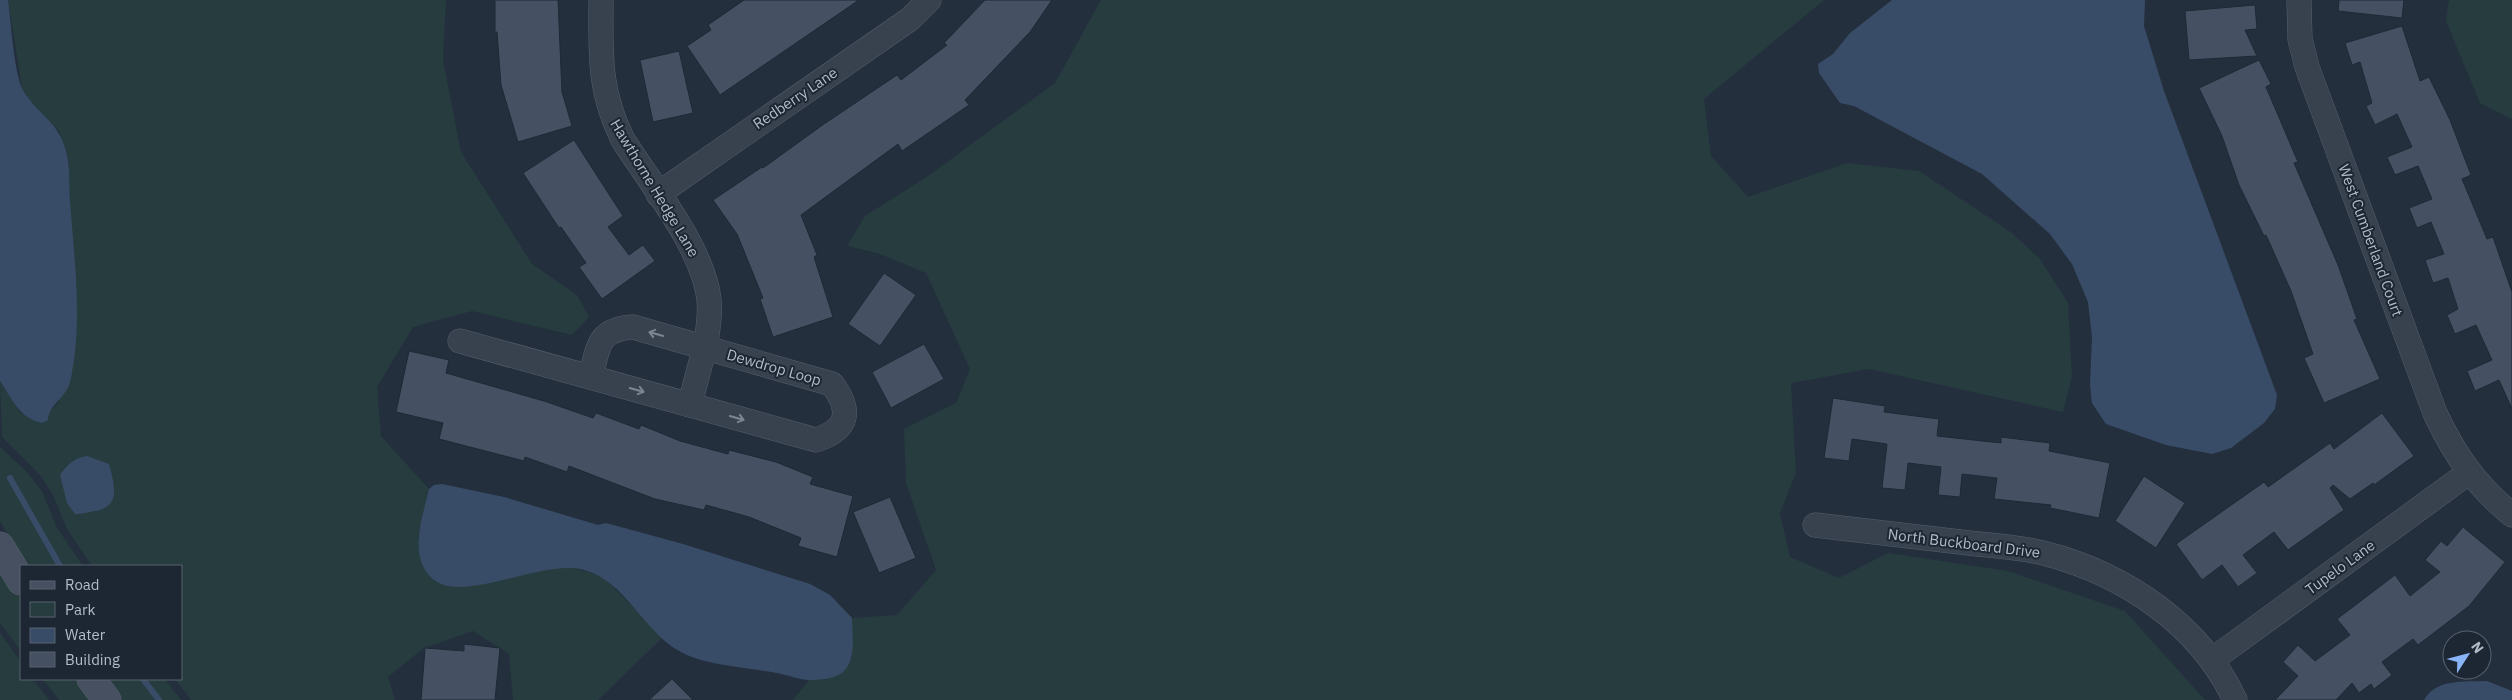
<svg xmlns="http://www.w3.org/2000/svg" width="2512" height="700" viewBox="0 0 2512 700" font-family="'IBM Plex Sans',sans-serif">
  <rect width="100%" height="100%" fill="#242f3e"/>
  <g fill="#263c3f">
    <polygon points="8,0 446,0 443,60 461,152 532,264 577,295 589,317 572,335 472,311 413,327 377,387 381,436 429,489 418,538 527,574 563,566 601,575 663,637 598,700 513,700 509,654 473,631 424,648 388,677 395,700 191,700 175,679 181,679 181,566 92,566 67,529 53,495 40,475 2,437 0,381 20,413 49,412 59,402 70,200 68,156 59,131 30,101 22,88"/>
    <polygon points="1101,0 1824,0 1704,99 1711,156 1748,197 1847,163 1919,171 2012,233 2040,259 2068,303 2072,376 2063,412 1869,369 1791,383 1796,473 1780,513 1790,557 1839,578 1888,553 2008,571 2125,611 2205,700 793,700 809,680 828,679 852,657 852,618 897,615 936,570 906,483 904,429 956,403 970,369 926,273 880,254 847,246 865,216 928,176 1055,83"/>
    <polygon points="2449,0 2512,0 2512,119 2480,103 2446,21"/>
    <polygon points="0,447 26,471 42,491 57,528 83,566 27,566 0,521"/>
    <polygon points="0,566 21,597 21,651 0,623"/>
    <polygon points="0,633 21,662 21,679 33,679 49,700 0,700"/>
    <polygon points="43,679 79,679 95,700 59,700"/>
    <polygon points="106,679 165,679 181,700 122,700"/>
  </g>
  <g fill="#394c67">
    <path d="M0,0H8C11,21 14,74 23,90C38,116 60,121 67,155C70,169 69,185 70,200C74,260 83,319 71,378C68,398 49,403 48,420L42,423C18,417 13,400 0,381Z"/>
    <polygon points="1892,0 2145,0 2144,26 2164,91 2277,395 2275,409 2264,423 2231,448 2212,454 2166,445 2106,424 2092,403 2090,385 2092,337 2088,302 2072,264 2050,234 1982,174 1854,106 1840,103 1819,73 1818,64 1833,54 1850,33"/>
    <path d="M87,456L109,464C114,484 122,507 95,511C88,512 82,514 75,514L67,503L60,475C68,464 74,458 87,456Z"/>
    <path d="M442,484L504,497L598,525L606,523L683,544L810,584L830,595L852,618C852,634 857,659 843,672C835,679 820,680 810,680C799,680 788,675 777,673C748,667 706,666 681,652C643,632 626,581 584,570C543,558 463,605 433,579C407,557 423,516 429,489L434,485Z"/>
    <path d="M2487,681L2512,691V700H2424C2436,678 2466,682 2487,681Z"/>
  </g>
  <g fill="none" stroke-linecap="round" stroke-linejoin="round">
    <g stroke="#394c67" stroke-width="6">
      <polyline points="10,478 60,566"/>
      <polyline points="143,679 159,700"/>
    </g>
  </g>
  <g fill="#455162" stroke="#1f2835">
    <polygon points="495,0 558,0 562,92 572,126 518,142 501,85 497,32 495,32"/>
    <polygon points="744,0 859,0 720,95 687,46 711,30 708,25"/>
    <polygon points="985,0 1052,0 1030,32 965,100 969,105 902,151 898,144 801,215 817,255 814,257 833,317 773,337 760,299 763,298 737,234 713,200 762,167 763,168 824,124 897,75 901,80 947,45 944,43"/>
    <polygon points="2339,0 2404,0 2402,18 2338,11"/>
    <polygon points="2255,5 2257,29 2245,30 2257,56 2189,60 2185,11"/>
    <polygon points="2402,26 2420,81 2429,77 2450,120 2471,175 2462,179 2487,239 2493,237 2512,292 2512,409 2499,380 2475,391 2467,371 2492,360 2476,325 2455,334 2447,315 2458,309 2448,278 2433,283 2425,260 2444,254 2431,222 2417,228 2409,208 2432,199 2418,166 2395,175 2387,157 2412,147 2397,114 2375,125 2366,106 2372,103 2360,62 2352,65 2345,43"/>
    <polygon points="679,51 693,113 653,122 640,60"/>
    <polygon points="2259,60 2271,84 2266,87 2298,162 2294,163 2338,265 2357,319 2354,320 2380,379 2324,403 2304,358 2313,354 2291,291 2266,235 2264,236 2239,185 2222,136 2199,88"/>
    <polygon points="574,140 623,216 608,227 629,255 643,245 655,261 602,299 579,267 586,263 561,227 559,228 523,173"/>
    <polygon points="884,273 916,295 880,346 848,324"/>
    <polygon points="924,344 944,379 891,408 872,372"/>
    <polygon points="409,351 449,360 446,373 544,401 593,418 596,413 639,429 641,425 680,441 728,454 729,450 776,462 813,477 810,484 853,496 837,557 798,546 801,538 749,517 706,505 704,510 655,499 569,466 567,472 525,457 524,461 439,439 443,423 396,412"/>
    <polygon points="1833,398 1885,406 1884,412 1939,419 1937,436 2001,443 2001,437 2050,443 2049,451 2110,463 2099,518 2050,508 2051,505 1994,499 1997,478 1962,474 1960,497 1938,495 1941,467 1908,463 1905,490 1882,488 1887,444 1852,439 1849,461 1824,458"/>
    <polygon points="2382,413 2414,456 2374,485 2373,483 2350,499 2333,485 2330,488 2344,510 2288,550 2274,532 2243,555 2257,573 2238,587 2222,565 2202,580 2176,544 2264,482 2268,487 2330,443 2334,449"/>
    <polygon points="2144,476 2185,503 2156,548 2115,521"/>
    <polygon points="890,497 916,558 879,573 853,512"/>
    <polygon points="2463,527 2505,562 2469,606 2418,645 2413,639 2382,662 2392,675 2374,689 2371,684 2359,693 2352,683 2336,700 2275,700 2298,676 2283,662 2298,645 2315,661 2350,635 2337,619 2395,575 2410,596 2440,572 2425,560 2441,541 2447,546"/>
    <polygon points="464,644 500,648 495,700 421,700 425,648 464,651"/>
    <polygon points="672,679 693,700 649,700"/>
  </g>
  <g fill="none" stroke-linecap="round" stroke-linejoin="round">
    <g stroke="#565f6c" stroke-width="25">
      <g id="street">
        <path d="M601,0C601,54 598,90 623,140C651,184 704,249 709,300C712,334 697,372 690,405"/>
        <path d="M2299,0L2300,39L2307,67L2435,413C2455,456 2476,485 2512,515"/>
        <polyline points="658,194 910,19 929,0"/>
        <path d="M460,341L816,440C849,429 852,411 832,384L633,327C598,329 598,347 591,376"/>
        <path d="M1815,525C1866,531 1917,537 1969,543C1995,546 2022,547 2047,554C2126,575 2200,625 2235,700"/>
        <polyline points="2212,660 2468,473"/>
      </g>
    </g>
    <g stroke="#565f6c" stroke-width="29">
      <g id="secondary">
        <polyline points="0,546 21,581"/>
        <polyline points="91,679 107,700"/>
      </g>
    </g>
    <use href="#street" stroke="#38414e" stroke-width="24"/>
    <use href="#secondary" stroke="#465061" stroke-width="28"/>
  </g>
  <defs><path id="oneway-shaft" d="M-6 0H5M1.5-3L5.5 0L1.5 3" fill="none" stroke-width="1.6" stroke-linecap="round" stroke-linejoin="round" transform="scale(1.25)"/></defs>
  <g stroke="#7c8592">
    <use href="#oneway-shaft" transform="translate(656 334) rotate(-164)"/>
    <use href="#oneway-shaft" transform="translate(637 390) rotate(16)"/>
    <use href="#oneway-shaft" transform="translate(737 418) rotate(16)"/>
  </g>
  <g text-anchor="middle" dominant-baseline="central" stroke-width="4" stroke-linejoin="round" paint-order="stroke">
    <g font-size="15" fill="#b4bcc9" stroke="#1d2633">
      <text transform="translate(795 98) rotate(-34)">Redberry Lane</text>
      <text transform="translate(655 188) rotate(59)">Hawthorne Hedge Lane</text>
      <text transform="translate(2371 240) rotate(70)">West Cumberland Court</text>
      <text transform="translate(774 367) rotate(16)">Dewdrop Loop</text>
      <text transform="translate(1964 543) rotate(7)">North Buckboard Drive</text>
      <text transform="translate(2340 567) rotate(-36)">Tupelo Lane</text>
    </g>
  </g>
  <rect x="20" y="565" width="162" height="115" fill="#1d2633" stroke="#59626f"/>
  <rect x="30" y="581" width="25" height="8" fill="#465061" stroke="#59626f"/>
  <text x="65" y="590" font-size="15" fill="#b4bcc9">Road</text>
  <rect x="30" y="602" width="25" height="15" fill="#263c3f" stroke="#59626f"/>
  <text x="65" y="615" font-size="15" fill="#b4bcc9">Park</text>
  <rect x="30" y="628" width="25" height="15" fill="#394c67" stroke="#59626f"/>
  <text x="65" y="640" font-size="15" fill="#b4bcc9">Water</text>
  <rect x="30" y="652" width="25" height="15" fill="#455162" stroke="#59626f"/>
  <text x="65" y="665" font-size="15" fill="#b4bcc9">Building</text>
  <g transform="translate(2467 655) rotate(54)"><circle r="24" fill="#1d2633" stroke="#59626f"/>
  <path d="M0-4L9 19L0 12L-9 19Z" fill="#8ab4f8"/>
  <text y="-8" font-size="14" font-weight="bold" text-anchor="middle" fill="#b4bcc9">N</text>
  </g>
</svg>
